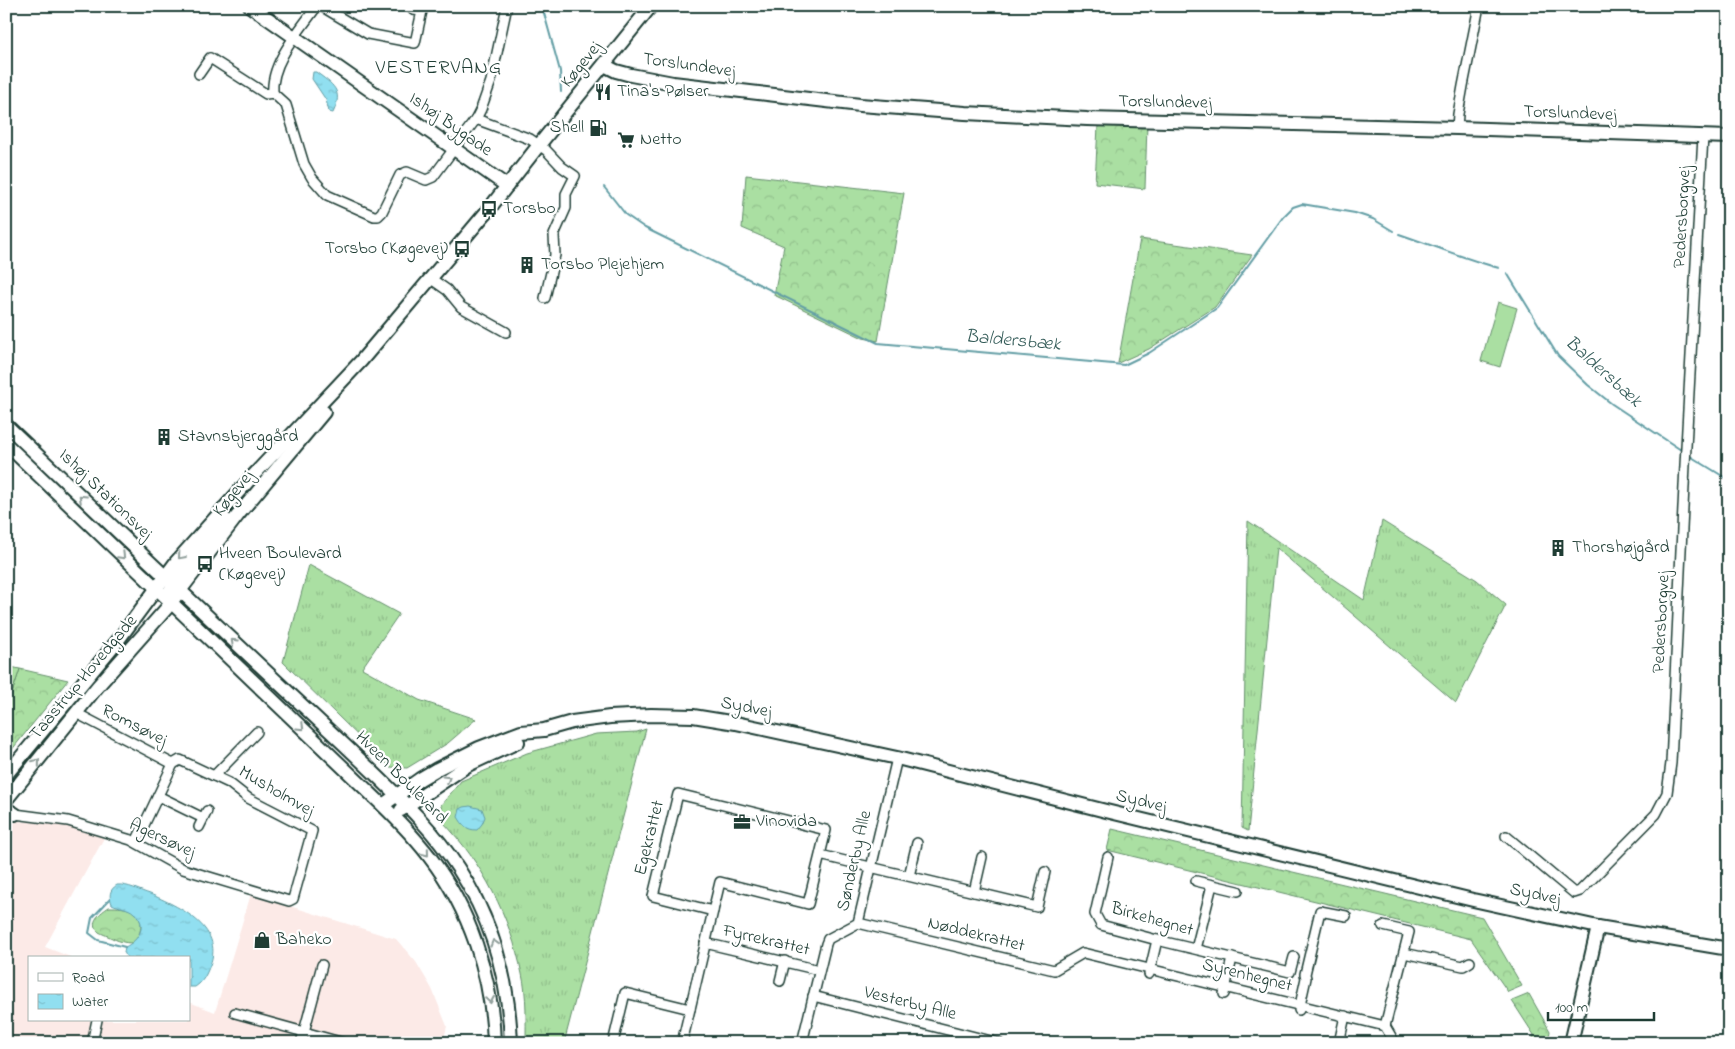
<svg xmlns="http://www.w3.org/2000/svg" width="1735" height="1049" viewBox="0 0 1735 1049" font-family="'Indie Flower',sans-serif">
  <defs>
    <pattern id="grass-tufts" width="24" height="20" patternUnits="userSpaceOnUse" patternTransform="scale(1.25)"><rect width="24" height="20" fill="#aadfa2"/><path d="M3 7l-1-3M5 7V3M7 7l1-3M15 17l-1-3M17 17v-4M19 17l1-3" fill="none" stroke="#92c08c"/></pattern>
    <pattern id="forest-crowns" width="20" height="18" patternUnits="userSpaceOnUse" patternTransform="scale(1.25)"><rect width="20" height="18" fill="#aadfa2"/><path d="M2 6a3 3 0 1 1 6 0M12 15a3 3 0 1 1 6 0" fill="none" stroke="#92c08c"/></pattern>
    <pattern id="water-ripples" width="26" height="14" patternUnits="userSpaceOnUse" patternTransform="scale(1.25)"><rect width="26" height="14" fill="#91dff0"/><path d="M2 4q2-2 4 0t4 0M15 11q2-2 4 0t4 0" fill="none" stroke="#7dc0ce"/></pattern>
  </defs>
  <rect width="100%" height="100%" fill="#fff"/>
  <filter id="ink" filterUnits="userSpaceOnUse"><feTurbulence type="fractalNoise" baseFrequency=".02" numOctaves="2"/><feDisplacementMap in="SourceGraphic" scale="10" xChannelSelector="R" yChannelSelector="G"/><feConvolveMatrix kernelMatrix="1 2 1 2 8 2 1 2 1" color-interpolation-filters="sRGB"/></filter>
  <g filter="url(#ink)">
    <polygon fill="#fceae7" points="16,821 64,825 104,838 45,947 73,958 29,958 29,1020 189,1020 189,1002 215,1012 251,894 396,939 416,962 432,989 447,1026 443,1043 6,1043 6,832"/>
    <g fill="url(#grass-tufts)" stroke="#648e6b">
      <polygon points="1248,521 1364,600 1382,521 1477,580 1506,605 1456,703 1276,548 1248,831 1242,828"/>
      <polygon points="309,565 399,614 362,668 419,700 476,719 448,743 407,768 390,767 283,662"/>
      <path d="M646,729L564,1043H526C526,1020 527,996 522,974C510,917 483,863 442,821L441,805L461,781L527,753L596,734L637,732Z"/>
    </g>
    <g fill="url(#forest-crowns)" stroke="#648e6b">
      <polygon points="1147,124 1145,189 1095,183 1098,126"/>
      <polygon points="746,175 904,193 878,341 863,338 774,295 784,246 742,228"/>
      <polygon points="1140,239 1252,255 1215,307 1149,349 1118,363"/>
      <polygon points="20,669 68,680 6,757 6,711"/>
      <polygon points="1112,829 1482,917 1522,986 1508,992 1471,939 1107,850"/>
      <path d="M109,907C117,907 126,907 133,911C145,919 142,934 133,943C124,943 118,941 110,937C106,935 102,934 99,932C87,923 101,912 109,907Z"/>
      <polygon points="1529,994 1550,1031 1548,1043 1532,1043 1534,1035 1512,1001"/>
    </g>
    <g fill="#aadfa2" stroke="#648e6b">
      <polygon points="1498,302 1517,308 1500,367 1481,361"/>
      <polygon points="6,666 20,669 6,711"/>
    </g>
    <g fill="url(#water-ripples)" stroke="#639ea5">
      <path d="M313,72H316C333,85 344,90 333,113L329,112L326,100L312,79Z"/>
      <path d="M470,806L482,809L485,817L482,824L477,830C466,830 463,825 458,817L460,809L464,807Z"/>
      <path d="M117,885C128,884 140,891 150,894C178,906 225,927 210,965C206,975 203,982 195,987H189V958H127L124,952L125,947C138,941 149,925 134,913C128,907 119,908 112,904C109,896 109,890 117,885Z"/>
    </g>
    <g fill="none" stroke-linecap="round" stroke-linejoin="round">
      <g stroke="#639ea5" stroke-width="2">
        <polyline points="542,6 560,71 561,92"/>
        <polyline points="604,187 626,215 645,228 878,343 1124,365 1149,353 1217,308 1283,217 1293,207 1302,204 1355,213 1373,219 1393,231"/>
        <path d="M1399,234C1432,245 1465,259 1499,268"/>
        <polyline points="1507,273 1558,356 1588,385 1612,404 1681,450"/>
        <polyline points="1690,456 1729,480"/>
        <polyline points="110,899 92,918 89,933 98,940 125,947"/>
      </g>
      <g stroke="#1f3d34" stroke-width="12">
        <g id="street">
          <polyline points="321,6 368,34 415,43 422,11 413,10"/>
          <polyline points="199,74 210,58 266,94 273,93 286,105 304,164 312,178 327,195 374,216 378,216 382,212 400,175 407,172 426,180 433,177 476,119 481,109 491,81 507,6"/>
          <path d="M273,93C270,63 300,30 317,6"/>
          <polyline points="476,119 530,139 546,150 562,167 575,176 566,194 566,208 554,235 555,255 545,298"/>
          <polyline points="1457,128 1458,114 1463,86 1479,6"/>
          <polyline points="430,278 447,290 461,307 506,332"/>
          <polyline points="76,713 173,764 136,842"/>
          <polyline points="214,776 257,732"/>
          <polyline points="158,796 203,818"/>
          <polyline points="15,814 68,821 131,840 183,869 289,901 293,899 312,831 248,798 229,783 180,760 173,764"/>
          <polyline points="199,827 207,811"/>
          <polyline points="1506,836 1574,893 1580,891 1656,814 1667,793 1671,763 1685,465 1703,136"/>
          <polyline points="820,855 808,904 720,882 713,911 653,896 678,794 826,830 820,855 1037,907 1045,872"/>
          <polyline points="1108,857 1095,914 1101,925 1157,940 1290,972 1294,957"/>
          <polyline points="909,876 917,843"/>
          <polyline points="1196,881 1238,891"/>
          <polyline points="974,892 982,857"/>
          <polyline points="858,923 1054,970 1083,953 1385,1026 1395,1043"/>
          <polyline points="1383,926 1409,932 1385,1026"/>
          <polyline points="705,943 819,970"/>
          <polyline points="1196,949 1212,885"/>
          <polyline points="1404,953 1463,966 1470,962"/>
          <polyline points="1149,974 1157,940"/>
          <polyline points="780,981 785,961"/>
          <polyline points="1224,994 1232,958"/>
          <polyline points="813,996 999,1043"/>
          <polyline points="1299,1010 1306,978 1305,974 1320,911 1346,916"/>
          <polyline points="235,1013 344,1043"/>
          <polyline points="92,1043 97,1020"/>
          <polyline points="301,1043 322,965"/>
          <polyline points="613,1043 625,993 690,1009"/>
          <polyline points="682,1043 713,911"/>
          <polyline points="802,1043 826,944 828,939 858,923 897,758"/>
          <polyline points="1339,1043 1345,1016"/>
        </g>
      </g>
      <g stroke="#1f3d34" stroke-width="16">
        <g id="secondary">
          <polyline points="250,6 507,186"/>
          <polyline points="604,65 616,71 631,75 673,83 860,105 965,113 1087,119 1457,128 1729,137"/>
          <path d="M6,425C99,514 193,603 287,691C316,718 345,745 374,773C404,802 435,832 458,868C492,920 509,981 511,1043"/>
          <path d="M6,444L372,795C392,814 412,834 429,856C470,909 492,976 494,1043"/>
          <polyline points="170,590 179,575 225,519"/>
          <polyline points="6,775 119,639 176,562 250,479 361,361 489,209 539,145 651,6"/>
          <polyline points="6,800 97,687 166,609 238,515 324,412"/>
          <polyline points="383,805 420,779 437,769 479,748 521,732 544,730 572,722 610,717 651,715 693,716 736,723 897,758 1106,811 1473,900 1598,927 1729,949"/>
          <polyline points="6,809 15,814"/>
          <polyline points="401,810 468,765 518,742"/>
          <polyline points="1571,1043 1598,927"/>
        </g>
      </g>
      <use href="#street" stroke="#fff" stroke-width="9"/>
      <use href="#secondary" stroke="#fff" stroke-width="12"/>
    </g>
    <defs><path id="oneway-chevron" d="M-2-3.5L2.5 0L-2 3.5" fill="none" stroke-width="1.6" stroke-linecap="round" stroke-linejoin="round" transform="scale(1.25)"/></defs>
    <g stroke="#8f9e9a">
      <use href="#oneway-chevron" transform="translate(82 498) rotate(-136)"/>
      <use href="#oneway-chevron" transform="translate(122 556) rotate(45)"/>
      <use href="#oneway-chevron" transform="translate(181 556) rotate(131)"/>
      <use href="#oneway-chevron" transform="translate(234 642) rotate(-137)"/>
      <use href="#oneway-chevron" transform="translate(301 727) rotate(44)"/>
      <use href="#oneway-chevron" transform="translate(37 762) rotate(-51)"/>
      <use href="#oneway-chevron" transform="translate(447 779) rotate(-32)"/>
      <use href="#oneway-chevron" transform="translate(426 853) rotate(51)"/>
      <use href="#oneway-chevron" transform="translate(494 943) rotate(-107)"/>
      <use href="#oneway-chevron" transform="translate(490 1000) rotate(81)"/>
    </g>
  </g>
  <defs>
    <g id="restaurant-bare" transform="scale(1.35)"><path d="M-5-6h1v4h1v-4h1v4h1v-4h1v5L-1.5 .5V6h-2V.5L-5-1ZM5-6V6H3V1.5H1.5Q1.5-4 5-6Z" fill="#1f3d34" stroke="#fff" stroke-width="2.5" paint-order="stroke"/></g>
    <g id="fuel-bare" transform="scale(1.35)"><path d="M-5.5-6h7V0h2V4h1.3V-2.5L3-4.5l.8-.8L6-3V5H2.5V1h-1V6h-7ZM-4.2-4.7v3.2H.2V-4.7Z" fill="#1f3d34" stroke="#fff" stroke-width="2.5" paint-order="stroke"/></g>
    <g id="supermarket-bare" transform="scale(1.35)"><path d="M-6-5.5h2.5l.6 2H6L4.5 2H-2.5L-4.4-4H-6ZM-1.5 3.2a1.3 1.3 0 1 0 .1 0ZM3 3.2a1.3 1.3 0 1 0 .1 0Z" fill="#1f3d34" stroke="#fff" stroke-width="2.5" paint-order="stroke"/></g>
    <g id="bus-bare" transform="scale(1.35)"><path d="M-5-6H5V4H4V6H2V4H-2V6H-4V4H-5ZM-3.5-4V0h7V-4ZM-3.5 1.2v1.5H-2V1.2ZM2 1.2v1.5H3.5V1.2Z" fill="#1f3d34" stroke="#fff" stroke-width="2.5" paint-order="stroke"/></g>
    <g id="building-bare" transform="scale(1.35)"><path d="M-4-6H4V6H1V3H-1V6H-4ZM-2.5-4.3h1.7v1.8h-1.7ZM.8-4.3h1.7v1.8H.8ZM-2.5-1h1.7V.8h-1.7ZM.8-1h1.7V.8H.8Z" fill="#1f3d34" stroke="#fff" stroke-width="2.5" paint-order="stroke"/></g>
    <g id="office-bare" transform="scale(1.35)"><path d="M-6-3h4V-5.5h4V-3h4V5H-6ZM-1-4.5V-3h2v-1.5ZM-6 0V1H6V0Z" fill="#1f3d34" stroke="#fff" stroke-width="2.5" paint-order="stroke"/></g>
    <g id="shop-bare" transform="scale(1.35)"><path d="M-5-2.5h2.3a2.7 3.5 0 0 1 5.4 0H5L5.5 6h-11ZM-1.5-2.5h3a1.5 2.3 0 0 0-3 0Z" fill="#1f3d34" stroke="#fff" stroke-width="2.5" paint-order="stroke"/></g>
  </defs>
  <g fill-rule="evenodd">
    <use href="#restaurant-bare" x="603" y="92"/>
    <use href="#fuel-bare" x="598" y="128"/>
    <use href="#supermarket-bare" x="626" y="140"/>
    <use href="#bus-bare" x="489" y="209"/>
    <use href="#bus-bare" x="462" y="249"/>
    <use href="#building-bare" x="527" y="265"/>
    <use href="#building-bare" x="164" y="437"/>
    <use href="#building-bare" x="1558" y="548"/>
    <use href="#bus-bare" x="205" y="564"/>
    <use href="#office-bare" x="742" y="822"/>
    <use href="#shop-bare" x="262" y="940"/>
  </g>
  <g text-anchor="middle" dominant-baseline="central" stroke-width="4.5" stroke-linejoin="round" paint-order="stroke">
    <g font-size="18" fill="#1f3d34" stroke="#fff">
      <text transform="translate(582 65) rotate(-51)">Køgevej</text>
      <text transform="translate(689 66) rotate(8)">Torslundevej</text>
      <text transform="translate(1165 103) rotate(1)">Torslundevej</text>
      <text transform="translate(1570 114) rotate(2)">Torslundevej</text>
      <text transform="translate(450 125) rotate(35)">Ishøj Bygade</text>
      <text transform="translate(1683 217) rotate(-87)">Pedersborgvej</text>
      <text transform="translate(234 494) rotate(-51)">Køgevej</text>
      <text transform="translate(105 495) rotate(44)">Ishøj Stationsvej</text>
      <text transform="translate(1662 622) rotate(-87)">Pedersborgvej</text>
      <text transform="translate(84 678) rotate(-50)">Taastrup Hovedgade</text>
      <text transform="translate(746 708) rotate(11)">Sydvej</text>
      <text transform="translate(134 726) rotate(27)">Romsøvej</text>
      <text transform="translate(401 778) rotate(45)">Hveen Boulevard</text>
      <text transform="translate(276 792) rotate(30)">Musholmvej</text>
      <text transform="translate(1141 802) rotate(14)">Sydvej</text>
      <text transform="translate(650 838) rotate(-76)">Egekrattet</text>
      <text transform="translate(162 839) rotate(25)">Agersøvej</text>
      <text transform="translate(855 861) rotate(-77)">Sønderby Alle</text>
      <text transform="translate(1535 895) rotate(12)">Sydvej</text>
      <text transform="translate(1152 920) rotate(16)">Birkehegnet</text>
      <text transform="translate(976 935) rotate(14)">Nøddekrattet</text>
      <text transform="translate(766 941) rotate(13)">Fyrrekrattet</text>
      <text transform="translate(1247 976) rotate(14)">Syrenhegnet</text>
      <text transform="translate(910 1004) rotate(14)">Vesterby Alle</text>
    </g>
    <g font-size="18" fill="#1f3d34" stroke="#fff" text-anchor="start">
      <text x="617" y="92">Tina's Pølser</text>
      <text x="584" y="128" text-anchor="end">Shell</text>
      <text x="640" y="140">Netto</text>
      <text x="503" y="209">Torsbo</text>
      <text x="448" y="249" text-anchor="end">Torsbo (Køgevej)</text>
      <text x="541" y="265">Torsbo Plejehjem</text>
      <text x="178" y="437">Stavnsbjerggård</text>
      <text x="1572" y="548">Thorshøjgård</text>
      <text x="219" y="554">Hveen Boulevard<tspan x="219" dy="21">(Køgevej)</tspan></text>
      <text x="756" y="822">Vinovida</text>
      <text x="276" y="940">Baheko</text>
    </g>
    <g font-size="19" font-style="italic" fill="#365d5a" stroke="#fff">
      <text transform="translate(1013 341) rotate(5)">Baldersbæk</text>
      <text transform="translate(1603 372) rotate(42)">Baldersbæk</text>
    </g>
    <g font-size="20" letter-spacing="1" fill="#1f3d34" stroke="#fff">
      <text x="439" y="68">VESTERVANG</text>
    </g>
  </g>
  <rect width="1735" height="1049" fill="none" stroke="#fff" stroke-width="25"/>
  <rect x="12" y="12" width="1710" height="1024" fill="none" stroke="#1f3d34" stroke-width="2" filter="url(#ink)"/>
  <rect x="28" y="956" width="162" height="65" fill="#ffffff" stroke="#a5b1ae"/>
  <rect x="38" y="973" width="25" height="8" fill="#ffffff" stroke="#a5b1ae"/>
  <text x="72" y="982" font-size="15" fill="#1f3d34">Road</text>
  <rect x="38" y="994" width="25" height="15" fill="url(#water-ripples)" stroke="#a5b1ae"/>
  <text x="72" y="1006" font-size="15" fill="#1f3d34">Water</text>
  <path d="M1548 1012v8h106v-8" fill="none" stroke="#1f3d34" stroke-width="2.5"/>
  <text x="1555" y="1012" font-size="15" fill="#1f3d34" stroke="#ffffff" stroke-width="4" paint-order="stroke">100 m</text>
</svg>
